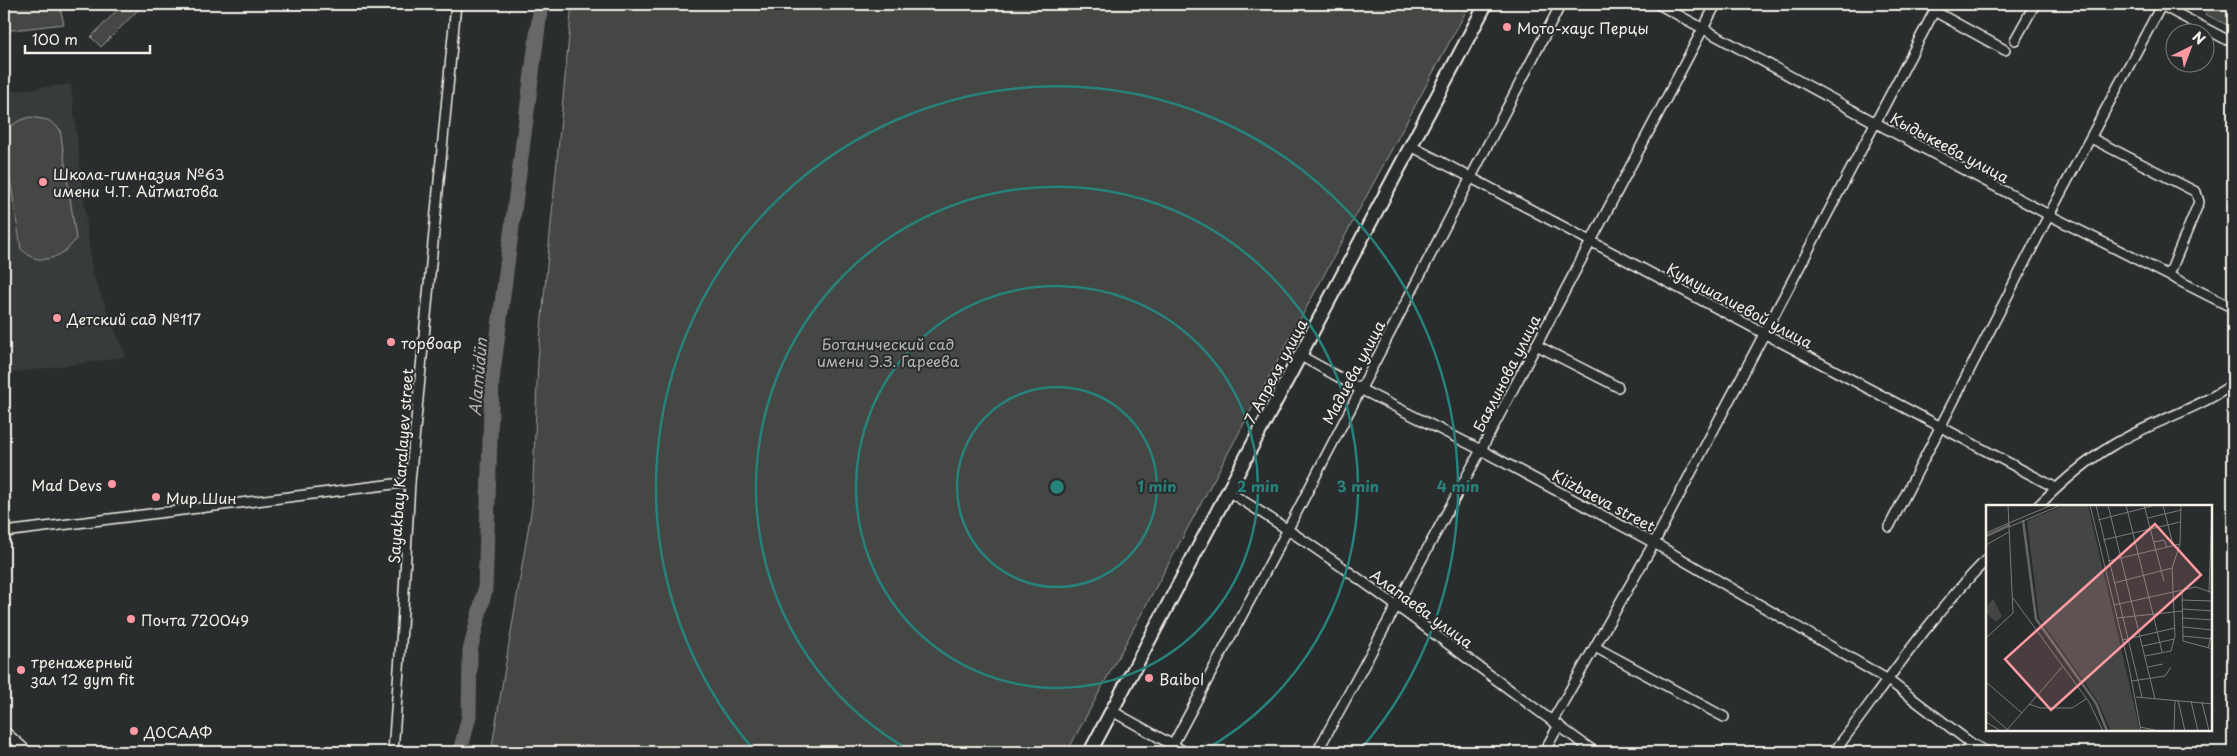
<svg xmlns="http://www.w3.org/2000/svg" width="2237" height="756" viewBox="0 0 2237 756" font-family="'Playpen Sans',sans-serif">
  <rect width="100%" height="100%" fill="#2a2d2e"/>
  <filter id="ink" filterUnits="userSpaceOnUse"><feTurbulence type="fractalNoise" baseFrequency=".02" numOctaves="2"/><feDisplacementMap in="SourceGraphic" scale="10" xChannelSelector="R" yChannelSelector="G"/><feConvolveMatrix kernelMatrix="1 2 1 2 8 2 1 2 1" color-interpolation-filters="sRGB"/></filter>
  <g filter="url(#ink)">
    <g fill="#373a3a">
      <polygon points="71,84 92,272 126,357 4,374 4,92"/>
      <polygon points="4,737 20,752 4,752"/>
    </g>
    <g fill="#444645" stroke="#9c9c96">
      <polygon points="4,4 59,4 64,24 4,31"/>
      <polygon points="123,4 144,4 101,47 91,37"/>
      <polygon points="572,4 1470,4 1067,752 491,752 532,506 538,360"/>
      <polygon points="2211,4 2233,4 2233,28 2205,14"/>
      <path d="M30,117L48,120L60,129L76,239C67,252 51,263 34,258C30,257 25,252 21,249L4,140C4,127 19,120 30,117Z"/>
    </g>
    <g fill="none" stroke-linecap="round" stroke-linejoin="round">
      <polyline stroke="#676866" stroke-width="15" points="460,752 469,716 470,651 485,590 492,380 541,4"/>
      <g stroke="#f4f1e8" stroke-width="12">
        <g id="street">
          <polyline points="1658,4 1876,123 2049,215 2233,308"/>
          <polyline points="2159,4 2233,43"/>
          <polyline points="1934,11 2005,50"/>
          <polyline points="2015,40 2035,4"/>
          <polyline points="2091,138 2196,192 2199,202 2169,275"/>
          <polyline points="1411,146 2056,488"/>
          <polyline points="1536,345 1618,387"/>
          <polyline points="1301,356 1360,389 1481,450 1654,543 1888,680 1972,744 1987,752"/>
          <path d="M1229,492C1357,571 1473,665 1595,752"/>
          <path d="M2038,506C2060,484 2086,461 2113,445C2151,422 2196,410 2233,384"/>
          <polyline points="1889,527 2049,215 2162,4"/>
          <polyline points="4,532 410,482"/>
          <polyline points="1595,647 1724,717"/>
          <polyline points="1112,711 1185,752"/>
          <polyline points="1553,720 1654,543 1938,4"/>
          <polyline points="4,731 28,752"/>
          <polyline points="393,752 402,628 410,482 456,4"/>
          <polyline points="1169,752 1288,529 1561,4"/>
          <polyline points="1317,752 1481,450 1716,4"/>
          <polyline points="1544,752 1559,725"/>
          <path d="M1834,752C1883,687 1930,617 1987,559"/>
          <polyline points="1965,752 1972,744"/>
        </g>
      </g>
      <g stroke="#f4f1e8" stroke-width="16">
        <polyline id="primary" points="1090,752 1486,4"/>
      </g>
      <use href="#street" stroke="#2a2d2e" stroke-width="9"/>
      <use href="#primary" stroke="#2a2d2e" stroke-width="12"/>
    </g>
  </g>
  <g fill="none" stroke="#26827a" stroke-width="2.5">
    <circle cx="1057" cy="487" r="100"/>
    <circle cx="1057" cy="487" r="201"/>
    <path d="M913 752A301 301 0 1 1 1201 752"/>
    <path d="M754 750A401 401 0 1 1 1360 750"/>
  </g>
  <g fill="#ff9aa2" stroke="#2a2d2e" stroke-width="2">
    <circle cx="1507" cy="27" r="5"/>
    <circle cx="43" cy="182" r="5"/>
    <circle cx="57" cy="318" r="5"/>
    <circle cx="391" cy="342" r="5"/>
    <circle cx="112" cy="484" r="5"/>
    <circle cx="156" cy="497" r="5"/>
    <circle cx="131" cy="619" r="5"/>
    <circle cx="21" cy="670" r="5"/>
    <circle cx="1149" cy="678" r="5"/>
    <circle cx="134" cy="731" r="5"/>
  </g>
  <g text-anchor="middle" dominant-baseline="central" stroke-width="4" stroke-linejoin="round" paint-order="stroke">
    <g font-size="15" fill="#f4f1e8" stroke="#2a2d2e" text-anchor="start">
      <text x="1517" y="27">Мото-хаус Перцы</text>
      <text x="53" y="173">Школа-гимназия №63<tspan x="53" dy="17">имени Ч.Т. Айтматова</tspan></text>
      <text x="67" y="318">Детский сад №117</text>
      <text x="401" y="342">торвоар</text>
      <text x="102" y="484" text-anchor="end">Mad Devs</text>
      <text x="166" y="497">Мир Шин</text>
      <text x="141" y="619">Почта 720049</text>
      <text x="31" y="661">тренажерный<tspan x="31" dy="17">зал 12 gym fit</tspan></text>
      <text x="1159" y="678">Baibol</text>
      <text x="144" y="731">ДОСААФ</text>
    </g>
    <g font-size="15" fill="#f4f1e8" stroke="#2a2d2e">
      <text transform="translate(1950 147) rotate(28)">Кыдыкеева улица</text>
      <text transform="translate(1740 305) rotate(28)">Кумушалиевой улица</text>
      <text transform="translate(1275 371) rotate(-62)">7 Апреля улица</text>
      <text transform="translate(1353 372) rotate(-62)">Мадиева улица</text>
      <text transform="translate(1506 373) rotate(-63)">Баялинова улица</text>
      <text transform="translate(400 466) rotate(-86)">Sayakbay Karalayev street</text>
      <text transform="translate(1604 500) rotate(28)">Kiizbaeva street</text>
      <text transform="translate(1422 608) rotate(36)">Алапаева улица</text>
    </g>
    <g font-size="15" fill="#b6b5af" stroke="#2a2d2e">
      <text x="888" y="343">Ботанический сад<tspan x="888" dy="17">имени Э.З. Гареева</tspan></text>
    </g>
    <g font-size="16" font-style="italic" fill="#b5b3ae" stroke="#2a2d2e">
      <text transform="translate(477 377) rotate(-85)">Alamüdün</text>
    </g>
  </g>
  <g transform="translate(1986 505)">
    <rect width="226" height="226" fill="#2a2d2e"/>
    <path d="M79,0H102L154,226H125L111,195L53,113L41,16ZM7,94L16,111L10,117L0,108V102Z" fill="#444645"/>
    <path fill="none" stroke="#676866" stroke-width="2.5" d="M37,15L50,114L110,198L121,226M0,31L24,20"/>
    <path fill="none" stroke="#7b7b78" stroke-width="1" d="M104,0L143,162L155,226M110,0L156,192M122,0L169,194M140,0L167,109M158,0L178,76M177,0L187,40M162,13L195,5M112,15L170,0M23,18L66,0M23,22L75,0M0,28L23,18M117,35L194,17M168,37L178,35L181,42M0,40L23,27M122,56L194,39M128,78L186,63M196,85L197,136L227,144M223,87L226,0M27,93L103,197L117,226M196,95L227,96M128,100L210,82L227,88M197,104L227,106M167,109L176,147M131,113L197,106M197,113L227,115M197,122L227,125L222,143M197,131L227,134M0,133L27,108L22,0M137,135L189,123M157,141L188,134M159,151L185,146L189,131L186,63L194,39L195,0M162,162L177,159M146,176L179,171L185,162M0,177L36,208M150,192L227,199M192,195L199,226M205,196L212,226M216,197L223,226M43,199L54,203H86L100,194M0,206L23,226M0,217L15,226M154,222L173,226M20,226L76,162M188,226L189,195"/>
    <path fill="#ff9aa2" fill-opacity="0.15" stroke="#ff9aa2" stroke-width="2.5" d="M169,19L215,70L65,205L19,154Z"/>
    <rect width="226" height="226" fill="none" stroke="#f4f1e8" stroke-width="2.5"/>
  </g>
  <circle cx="1057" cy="487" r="8" fill="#26827a" stroke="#2a2d2e" stroke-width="2.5"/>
  <g font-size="15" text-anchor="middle" font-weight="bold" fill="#26827a" stroke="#2a2d2e" stroke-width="4" stroke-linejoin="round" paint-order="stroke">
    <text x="1157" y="492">1 min</text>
    <text x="1258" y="492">2 min</text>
    <text x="1358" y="492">3 min</text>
    <text x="1458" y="492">4 min</text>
  </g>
  <rect width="2237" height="756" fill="none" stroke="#2a2d2e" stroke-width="20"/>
  <rect x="10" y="10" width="2217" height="736" fill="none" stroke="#f4f1e8" stroke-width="2" filter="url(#ink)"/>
  <g transform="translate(2190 48) rotate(42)"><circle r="24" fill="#2a2d2e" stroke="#7b7b78"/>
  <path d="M0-4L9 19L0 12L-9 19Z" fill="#ff9aa2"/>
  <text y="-8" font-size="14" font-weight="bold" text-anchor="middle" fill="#f4f1e8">N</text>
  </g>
  <path d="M25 45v8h125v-8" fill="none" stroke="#f4f1e8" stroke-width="2.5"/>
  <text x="32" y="45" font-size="15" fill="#f4f1e8" stroke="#2a2d2e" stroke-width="4" paint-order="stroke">100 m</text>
</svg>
